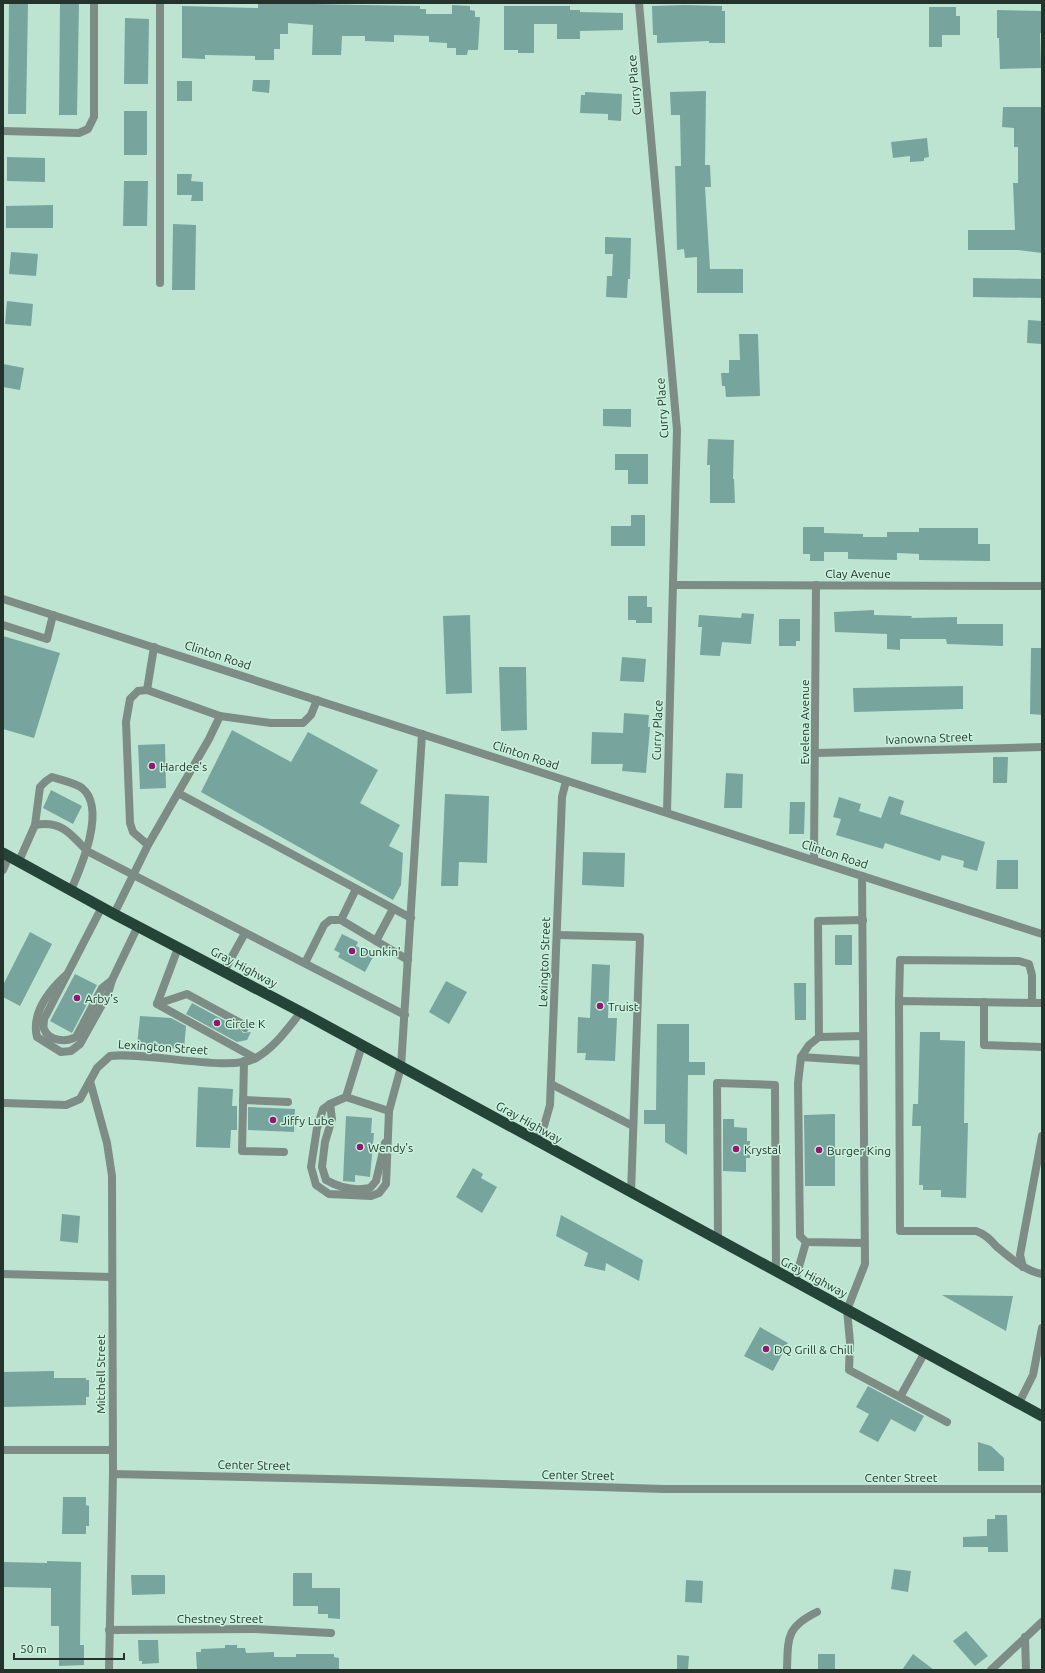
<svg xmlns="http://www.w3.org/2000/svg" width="1045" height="1673" viewBox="0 0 1045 1673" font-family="Ubuntu,sans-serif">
  <rect width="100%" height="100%" fill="#bce4d0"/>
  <g fill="#77a59d">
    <polygon points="9,3 28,3 26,114 8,114"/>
    <polygon points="60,3 79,3 77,115 59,115"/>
    <polygon points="258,3 420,6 420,9 426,9 426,14 452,14 452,5 470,6 470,10 475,11 475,17 480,17 478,50 468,50 467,55 456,55 456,48 447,48 447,43 429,42 429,36 394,35 394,42 365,41 365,36 342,36 341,55 312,55 313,25 288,23 288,34 280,34 280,49 274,49 274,60 255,60 255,56 205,55 205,59 182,58 182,6 258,8"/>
    <polygon points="685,5 722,6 722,11 725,11 725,43 709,43 709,41 657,43 657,35 653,35 652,6"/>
    <polygon points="504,6 570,6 570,10 580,10 580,12 623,13 623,30 580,31 580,39 557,39 557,24 534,24 534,53 518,53 518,50 504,50"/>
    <polygon points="929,7 956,7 956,16 960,16 960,35 942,35 942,47 929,47"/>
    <polygon points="997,10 1042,11 1042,33 1040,33 1041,68 1000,69 999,38 997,38"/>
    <polygon points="125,18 149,19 148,84 124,84"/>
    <polygon points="253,80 270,80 269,93 252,91"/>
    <rect x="177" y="81" width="15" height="20"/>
    <polygon points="706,91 705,165 710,165 711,187 705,187 710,269 743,269 743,293 697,293 697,257 685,258 684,249 677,250 675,166 681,166 680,115 671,115 670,92"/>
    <polygon points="585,92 622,94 621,121 608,120 608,114 580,113 581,95 585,95"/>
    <polygon points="1003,107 1042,107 1042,253 1018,250 968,250 968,230 1015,230 1013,183 1018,183 1018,147 1014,147 1014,128 1002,127"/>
    <rect x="124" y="111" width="23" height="44"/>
    <polygon points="927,138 929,157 924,158 924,161 910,162 910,156 893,158 891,142"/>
    <polygon points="7,157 45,158 45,182 7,181"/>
    <polygon points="177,174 192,174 191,181 203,182 203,201 191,201 192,195 177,195"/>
    <polygon points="124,181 148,181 147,226 123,226"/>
    <polygon points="53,205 53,228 6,228 6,206"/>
    <polygon points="173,224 196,225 195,290 172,290"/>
    <polygon points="605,237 631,238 630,279 628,279 627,298 606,297 607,276 612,276 613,254 605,254"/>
    <polygon points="11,252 38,254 36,276 9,274"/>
    <polygon points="973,278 1042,279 1042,298 973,297"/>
    <polygon points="7,301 33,304 31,326 5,324"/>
    <polygon points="1028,320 1042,321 1042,344 1027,343"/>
    <polygon points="739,334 758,334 760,396 726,397 725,386 722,386 721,373 729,373 729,360 740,360"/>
    <polygon points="3,364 24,368 20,390 3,387"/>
    <polygon points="603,409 631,409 631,427 603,426"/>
    <polygon points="708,439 734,440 733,479 734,479 735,503 710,503 710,465 707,465"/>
    <polygon points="615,454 648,454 648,484 628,484 628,470 615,470"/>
    <polygon points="631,515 645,515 645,546 611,546 611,526 631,526"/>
    <polygon points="803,527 824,527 824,533 863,534 863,537 887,537 887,532 919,532 919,528 978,528 978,544 990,544 990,561 919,560 919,554 897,553 897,560 848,559 848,552 824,552 824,561 810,561 810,554 803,554"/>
    <polygon points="628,596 647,596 647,607 652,607 652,623 636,623 636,620 628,620"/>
    <polygon points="874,610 874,615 912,616 911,618 957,617 957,624 1003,624 1003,646 947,644 946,639 900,639 900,650 887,649 887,634 835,632 834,612"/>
    <polygon points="742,613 754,614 751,644 722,642 720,656 700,655 702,627 698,627 699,615 741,618"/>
    <polygon points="470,615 472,693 446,694 443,616"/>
    <polygon points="779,619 800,619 800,641 796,641 796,646 779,646"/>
    <polygon points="3,636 60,653 34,738 3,729"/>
    <polygon points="1031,648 1042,648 1042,715 1030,714"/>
    <polygon points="622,657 646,659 644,682 620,681"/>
    <polygon points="499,667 526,667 527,730 501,731"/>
    <polygon points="963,686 963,709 854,712 853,688"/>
    <polygon points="624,713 649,715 648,727 650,727 646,773 622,771 623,764 591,764 592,732 623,733"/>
    <polygon points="232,730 291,762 308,732 378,770 360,803 400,825 389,846 403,853 401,885 393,900 201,792"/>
    <polygon points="165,744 166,788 140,789 138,745"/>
    <polygon points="993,757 1008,757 1007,783 993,783"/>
    <polygon points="726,773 743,774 742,808 724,808"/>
    <polygon points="51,790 82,806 73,824 43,808"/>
    <polygon points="445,794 489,796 487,863 459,862 458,886 441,886"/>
    <polygon points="889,796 904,801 900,814 985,842 977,871 963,867 964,861 942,855 940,861 885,843 883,849 836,835 841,819 833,817 839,797 861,804 859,811 881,818"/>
    <polygon points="790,802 805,802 804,834 789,834"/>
    <polygon points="583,852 625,853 624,887 582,885"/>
    <polygon points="997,860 1018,860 1018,889 996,889"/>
    <polygon points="30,932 52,944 20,1006 3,997 3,985"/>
    <polygon points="342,934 358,942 356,946 374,955 365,972 338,957 340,953 334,950"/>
    <rect x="835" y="935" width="17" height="30"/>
    <polygon points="592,964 610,965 608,1018 617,1018 615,1061 585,1060 586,1053 577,1053 578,1017 590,1018"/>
    <polygon points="75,974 97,985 72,1033 50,1021"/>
    <polygon points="446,981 467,992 449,1024 429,1012"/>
    <polygon points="794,983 806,983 806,1020 795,1020"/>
    <polygon points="192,1003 240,1029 243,1033 251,1032 247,1040 237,1042 186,1014"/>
    <polygon points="140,1016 171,1018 186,1026 184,1049 137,1046"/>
    <polygon points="657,1024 689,1024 689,1062 705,1062 705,1075 688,1075 687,1155 665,1142 665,1124 644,1124 644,1110 656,1110"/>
    <polygon points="920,1032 940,1032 940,1040 965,1041 964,1123 968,1123 966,1198 941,1197 941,1190 923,1190 923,1185 919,1185 921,1126 912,1126 913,1104 918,1104"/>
    <polygon points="198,1087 233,1089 232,1106 237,1106 237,1130 231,1130 230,1148 196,1147"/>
    <polygon points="248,1107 295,1109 294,1132 248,1130"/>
    <polygon points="835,1114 835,1186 805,1186 804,1115"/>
    <polygon points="346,1116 372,1118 371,1133 374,1133 370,1177 355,1175 355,1182 343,1181"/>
    <polygon points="723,1119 734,1119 734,1127 747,1128 747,1141 750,1141 750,1158 746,1158 746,1172 723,1171"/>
    <polygon points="473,1168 483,1174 481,1178 497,1187 482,1213 456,1197"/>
    <polygon points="62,1214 80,1216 78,1243 60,1241"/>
    <polygon points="561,1215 643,1260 639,1281 606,1263 605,1271 584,1266 588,1253 556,1236"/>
    <polygon points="942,1295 1013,1296 1006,1331"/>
    <polygon points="760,1327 788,1343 773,1371 744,1356"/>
    <polygon points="54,1371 54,1378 86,1378 86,1380 89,1380 89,1397 86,1397 86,1405 3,1407 3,1372"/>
    <polygon points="868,1386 924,1416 915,1432 891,1419 878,1442 859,1432 869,1414 856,1407"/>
    <polygon points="978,1442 991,1446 1004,1458 1004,1471 978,1471"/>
    <polygon points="63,1497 86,1497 86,1505 89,1506 89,1526 86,1526 86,1534 62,1534"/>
    <polygon points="995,1515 1007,1515 1008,1552 988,1552 988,1547 963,1547 963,1537 987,1536 987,1519 995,1519"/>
    <polygon points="47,1561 81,1562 80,1645 84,1645 84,1665 59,1666 59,1626 51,1626 51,1588 3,1587 3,1562 47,1563"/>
    <polygon points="894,1569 911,1571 908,1592 891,1589"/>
    <polygon points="293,1573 312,1573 312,1588 340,1588 340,1619 328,1618 328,1614 318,1614 318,1606 293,1606"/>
    <polygon points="131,1575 165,1575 165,1594 132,1595"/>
    <polygon points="686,1580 703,1581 702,1603 685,1602"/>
    <polygon points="966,1631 988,1656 975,1666 953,1641"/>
    <polygon points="138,1640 158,1640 159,1663 142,1664 142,1661 139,1661"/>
    <polygon points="225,1645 237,1645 237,1648 245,1648 246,1653 274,1652 274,1657 296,1657 296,1654 334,1654 334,1657 339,1658 339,1670 197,1670 196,1652 201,1652 201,1649 225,1648"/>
    <rect x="818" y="1654" width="17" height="16"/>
    <polygon points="913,1654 934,1670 902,1670"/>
    <polygon points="677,1655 689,1656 688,1670 677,1670"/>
  </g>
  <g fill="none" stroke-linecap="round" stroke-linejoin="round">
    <g stroke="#7d8d85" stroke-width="8">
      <polyline points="160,3 160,283"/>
      <polyline points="3,131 79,133 88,129 94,117 94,3"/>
      <polyline points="3,625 47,639 53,615"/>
      <polyline points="147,690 154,647"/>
      <polyline points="220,716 271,723 303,723 311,715 317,700"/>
      <polyline points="178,793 411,918"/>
      <path d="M35,825L40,787L46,781L52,777C61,780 75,783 82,788C107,808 81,867 71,890"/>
      <path d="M19,861L35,825C61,820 71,834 87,851L405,1015"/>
      <polyline points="3,870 9,856"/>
      <polyline points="862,876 865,1264 847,1310 850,1342 849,1370 900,1397 925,1352"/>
      <path d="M102,907L44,1019C44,1022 43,1027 44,1029C49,1042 67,1042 76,1037L102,988L112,980"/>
      <polyline points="114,914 148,845 209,739 220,716 147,690 138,691 130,699 126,722 130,823 133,832 148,845"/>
      <polyline points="341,920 356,889"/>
      <polyline points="863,920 818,921 819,1037 863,1036"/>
      <polyline points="557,935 640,937 631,1193"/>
      <polyline points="376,941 393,909"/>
      <polyline points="178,948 157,1004 255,1058"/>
      <polyline points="305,963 324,925 330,920 341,920 408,960"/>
      <polyline points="224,971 245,933"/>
      <path d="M65,976C49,991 31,1013 37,1037L61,1052L71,1051L80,1044L108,994L112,980L138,926"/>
      <polyline points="899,1001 900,960 1019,961 1029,964 1032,975 1032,1003"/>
      <polyline points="984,1002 984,1045 1042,1047"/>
      <path d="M1042,1003L899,1001L900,1231H976C985,1234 990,1239 996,1246C1009,1257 1025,1271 1042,1274"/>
      <polyline points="157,1004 187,994 246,1026 245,1028"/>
      <polyline points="362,1045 346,1097 330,1104 323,1109 317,1128 311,1167 316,1185 329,1194 371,1196 379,1193 386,1184 389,1111 401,1067 422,734"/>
      <polyline points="801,1057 809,1045 819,1037"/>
      <polyline points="244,1061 242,1151 284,1152"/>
      <polyline points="863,1061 801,1057 798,1083 800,1236 806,1242 864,1243"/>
      <polyline points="551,1084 633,1126"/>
      <polyline points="346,1097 389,1111"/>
      <polyline points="243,1100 288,1102"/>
      <path d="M330,1104L332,1119L325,1142L322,1167L326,1180C340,1188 355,1191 370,1188L376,1181L385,1143"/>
      <polyline points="718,1240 717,1083 775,1085 776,1271"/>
      <polyline points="1023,1267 1020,1255 1042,1136"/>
      <polyline points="795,1281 806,1242"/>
      <polyline points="900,1397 947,1422"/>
    </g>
    <g stroke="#7d8d85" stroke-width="8">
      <polyline points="639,3 677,430 667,812"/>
      <polyline points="674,585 1042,586"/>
      <polyline points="816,753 1042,747"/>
      <polyline points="814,859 816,585"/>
      <polyline points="90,1081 107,1143 112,1176 113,1474 109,1670"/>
      <path d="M3,1103L66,1105L80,1099L97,1068L110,1056C145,1051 231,1073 256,1058C275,1047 288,1028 301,1012"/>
      <polyline points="535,1141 544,1126 550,1105 562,797 566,781"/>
      <polyline points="3,1274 112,1277"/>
      <polyline points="1019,1403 1033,1375 1042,1328"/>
      <polyline points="3,1450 112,1450"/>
      <polyline points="113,1474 371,1480 664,1489 1042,1489"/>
      <polyline points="109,1630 255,1629 331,1633"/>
      <polyline points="1025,1637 1026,1670"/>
      <path d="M787,1670C788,1638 786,1627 817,1612"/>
      <polyline points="991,1670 1042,1622"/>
    </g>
    <polyline stroke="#7d8d85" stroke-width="8" points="3,599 1042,934"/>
    <polyline stroke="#234436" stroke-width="11" points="3,853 114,914 301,1012 1042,1416"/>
  </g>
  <g fill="#931670" stroke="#c9f2dd" stroke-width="1.5">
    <circle cx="152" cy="766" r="4"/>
    <circle cx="352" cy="951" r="4"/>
    <circle cx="77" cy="998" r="4"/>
    <circle cx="600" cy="1006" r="4"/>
    <circle cx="217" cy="1023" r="4"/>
    <circle cx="273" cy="1120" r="4"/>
    <circle cx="360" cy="1147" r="4"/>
    <circle cx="736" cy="1149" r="4"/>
    <circle cx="819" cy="1150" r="4"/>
    <circle cx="766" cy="1349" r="4"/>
  </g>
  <g text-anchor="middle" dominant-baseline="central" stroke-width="3" stroke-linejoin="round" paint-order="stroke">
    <g font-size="12" fill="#24342c" stroke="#c9f2dd">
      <text transform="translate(634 85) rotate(-95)">Curry Place</text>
      <text transform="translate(662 408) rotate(-94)">Curry Place</text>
      <text x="858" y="573">Clay Avenue</text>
      <text transform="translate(218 655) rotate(18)">Clinton Road</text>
      <text transform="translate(804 722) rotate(-90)">Evelena Avenue</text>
      <text transform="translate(657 730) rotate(-88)">Curry Place</text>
      <text transform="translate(929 738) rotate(-2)">Ivanowna Street</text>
      <text transform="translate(526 755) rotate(18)">Clinton Road</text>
      <text transform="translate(835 854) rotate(18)">Clinton Road</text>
      <text transform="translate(544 962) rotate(-88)">Lexington Street</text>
      <text transform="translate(244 967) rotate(28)">Gray Highway</text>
      <text transform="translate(163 1047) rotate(4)">Lexington Street</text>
      <text transform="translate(529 1122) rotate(29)">Gray Highway</text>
      <text transform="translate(814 1277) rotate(28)">Gray Highway</text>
      <text transform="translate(100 1374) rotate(-90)">Mitchell Street</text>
      <text transform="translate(254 1465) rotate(1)">Center Street</text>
      <text transform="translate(578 1475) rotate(1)">Center Street</text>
      <text x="901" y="1477">Center Street</text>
      <text x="220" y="1618">Chestney Street</text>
    </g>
    <g font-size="12" fill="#24342c" stroke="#c9f2dd" text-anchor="start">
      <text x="160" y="766">Hardee's</text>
      <text x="360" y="951">Dunkin'</text>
      <text x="85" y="998">Arby's</text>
      <text x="608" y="1006">Truist</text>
      <text x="225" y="1023">Circle K</text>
      <text x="281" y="1120">Jiffy Lube</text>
      <text x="368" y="1147">Wendy's</text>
      <text x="744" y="1149">Krystal</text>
      <text x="827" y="1150">Burger King</text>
      <text x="774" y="1349">DQ Grill &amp; Chill</text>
    </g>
  </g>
  <rect width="1045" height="1673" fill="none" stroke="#24342c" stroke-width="8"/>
  <path d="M14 1653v6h110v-6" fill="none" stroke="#24342c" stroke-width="2"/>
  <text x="20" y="1653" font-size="12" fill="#24342c" stroke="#c9f2dd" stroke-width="3" paint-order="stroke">50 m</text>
</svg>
